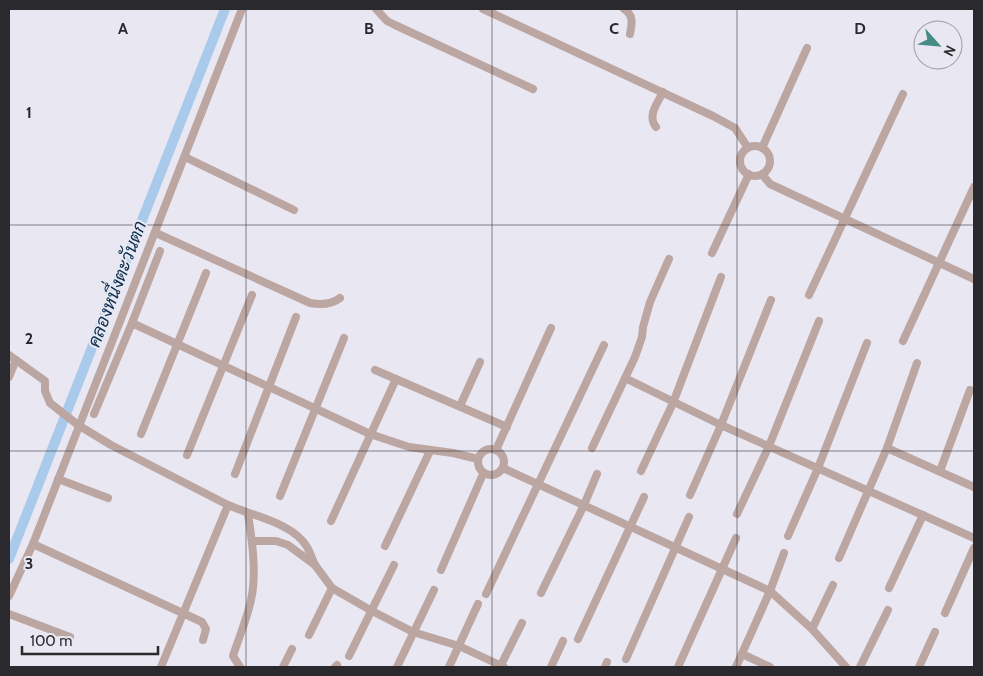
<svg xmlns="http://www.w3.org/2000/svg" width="983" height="676" viewBox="0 0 983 676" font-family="Cabin,Sarabun,sans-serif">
  <rect width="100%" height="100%" fill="#e9e7f2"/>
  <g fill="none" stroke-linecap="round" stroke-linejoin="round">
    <polyline stroke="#a9caea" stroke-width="10" points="9,559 225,9"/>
    <g stroke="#bca6a2" stroke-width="8">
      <polyline points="376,9 387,21 395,25 533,89"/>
      <polyline points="483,9 713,116 735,128 748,148"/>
      <path d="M624,9C634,15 632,24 630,34"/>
      <path d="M656,127C647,116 657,104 663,92"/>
      <circle cx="755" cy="161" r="15"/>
      <polyline points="762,148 807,48"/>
      <polyline points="185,157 294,210"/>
      <polyline points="762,174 770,184 974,279"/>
      <path d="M156,233L310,303C321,305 331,305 340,298"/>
      <polyline points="712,253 749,174"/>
      <polyline points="809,295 903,94"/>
      <polyline points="132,323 370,434 409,447 453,453 478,459"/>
      <polyline points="903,341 974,187"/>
      <path d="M9,355L45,381V391L50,403L78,425L111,445L228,505C253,516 293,523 307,547C310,552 312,559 315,565"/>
      <polyline points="375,370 507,427"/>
      <polyline points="9,377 16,360"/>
      <polyline points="625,378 721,425 974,538"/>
      <polyline points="460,406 480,362"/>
      <polyline points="94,414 132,323 160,251"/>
      <polyline points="141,434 206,273"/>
      <polyline points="592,448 635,357 642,337 643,327 650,302 669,259"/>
      <polyline points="887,448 974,487"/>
      <circle cx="491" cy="462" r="13"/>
      <polyline points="496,450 551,328"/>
      <polyline points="187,455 252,295"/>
      <polyline points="503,468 770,591 812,629 846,667"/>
      <polyline points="641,471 673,403 721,277"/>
      <polyline points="940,471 970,390"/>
      <polyline points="235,474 296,317"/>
      <polyline points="58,479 108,498"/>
      <polyline points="690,495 721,425 771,300"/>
      <polyline points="280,496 344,338"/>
      <polyline points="737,514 769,446 819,321"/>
      <polyline points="331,521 396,379"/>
      <polyline points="788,536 818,468 867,343"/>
      <polyline points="252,541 276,541 288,545 315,565 332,588 372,611 413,632 459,646 504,667"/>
      <polyline points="33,544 202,622 206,629 203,640"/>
      <polyline points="385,546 430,451"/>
      <polyline points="839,558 887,448 917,363"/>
      <polyline points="441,570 483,474"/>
      <polyline points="889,588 923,515"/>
      <polyline points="541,593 584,505 597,474"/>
      <polyline points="486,594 604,345"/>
      <polyline points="9,596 33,544 242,9"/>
      <polyline points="945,613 974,548"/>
      <polyline points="9,614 70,637"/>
      <polyline points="812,629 833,585"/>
      <polyline points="309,635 332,588"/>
      <polyline points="578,639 644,497"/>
      <polyline points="742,654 770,667"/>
      <polyline points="349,656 394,565"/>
      <polyline points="626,659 689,517"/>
      <polyline points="161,667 228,505"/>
      <path d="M240,667L233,656C239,637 247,619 251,600C257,574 252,540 248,514"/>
      <polyline points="283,667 292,649"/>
      <polyline points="335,667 337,665"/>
      <polyline points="397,667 434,590"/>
      <polyline points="449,667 478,604"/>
      <polyline points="500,667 522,623"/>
      <polyline points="551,667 563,641"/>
      <polyline points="605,667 607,662"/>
      <polyline points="678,667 736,538"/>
      <polyline points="736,667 770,591 784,553"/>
      <polyline points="860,667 888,610"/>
      <polyline points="919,667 935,632"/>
    </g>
  </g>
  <path fill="none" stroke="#2a292d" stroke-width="1" stroke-opacity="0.55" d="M246,9V667M492,9V667M737,9V667M9,225H974M9,451H974"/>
  <g text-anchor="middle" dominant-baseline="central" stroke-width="4" stroke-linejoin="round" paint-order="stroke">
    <g font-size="18" font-style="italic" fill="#0a304f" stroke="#e9e7f2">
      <text transform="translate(117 284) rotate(-69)">คลองหนึ่งตะวันตก</text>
    </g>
  </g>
  <g font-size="16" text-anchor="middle" font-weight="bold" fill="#2a292d" stroke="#e9e7f2" stroke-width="4" stroke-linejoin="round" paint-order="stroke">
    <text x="123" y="34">A</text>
    <text x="369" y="34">B</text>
    <text x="614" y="34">C</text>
    <text x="860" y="34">D</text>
    <text x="29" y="118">1</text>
    <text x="29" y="344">2</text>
    <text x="29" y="569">3</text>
  </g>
  <rect width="983" height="676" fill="none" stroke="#2a292d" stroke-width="20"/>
  <g transform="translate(938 45) rotate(117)"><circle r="24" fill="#e9e7f2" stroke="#9d9ba3"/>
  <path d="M0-4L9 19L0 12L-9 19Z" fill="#458c86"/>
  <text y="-8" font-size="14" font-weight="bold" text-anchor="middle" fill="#2a292d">N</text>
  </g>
  <path d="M22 646v8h136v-8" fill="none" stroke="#2a292d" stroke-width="2.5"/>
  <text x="30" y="646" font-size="15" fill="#2a292d" stroke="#e9e7f2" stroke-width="4" paint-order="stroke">100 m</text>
</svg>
